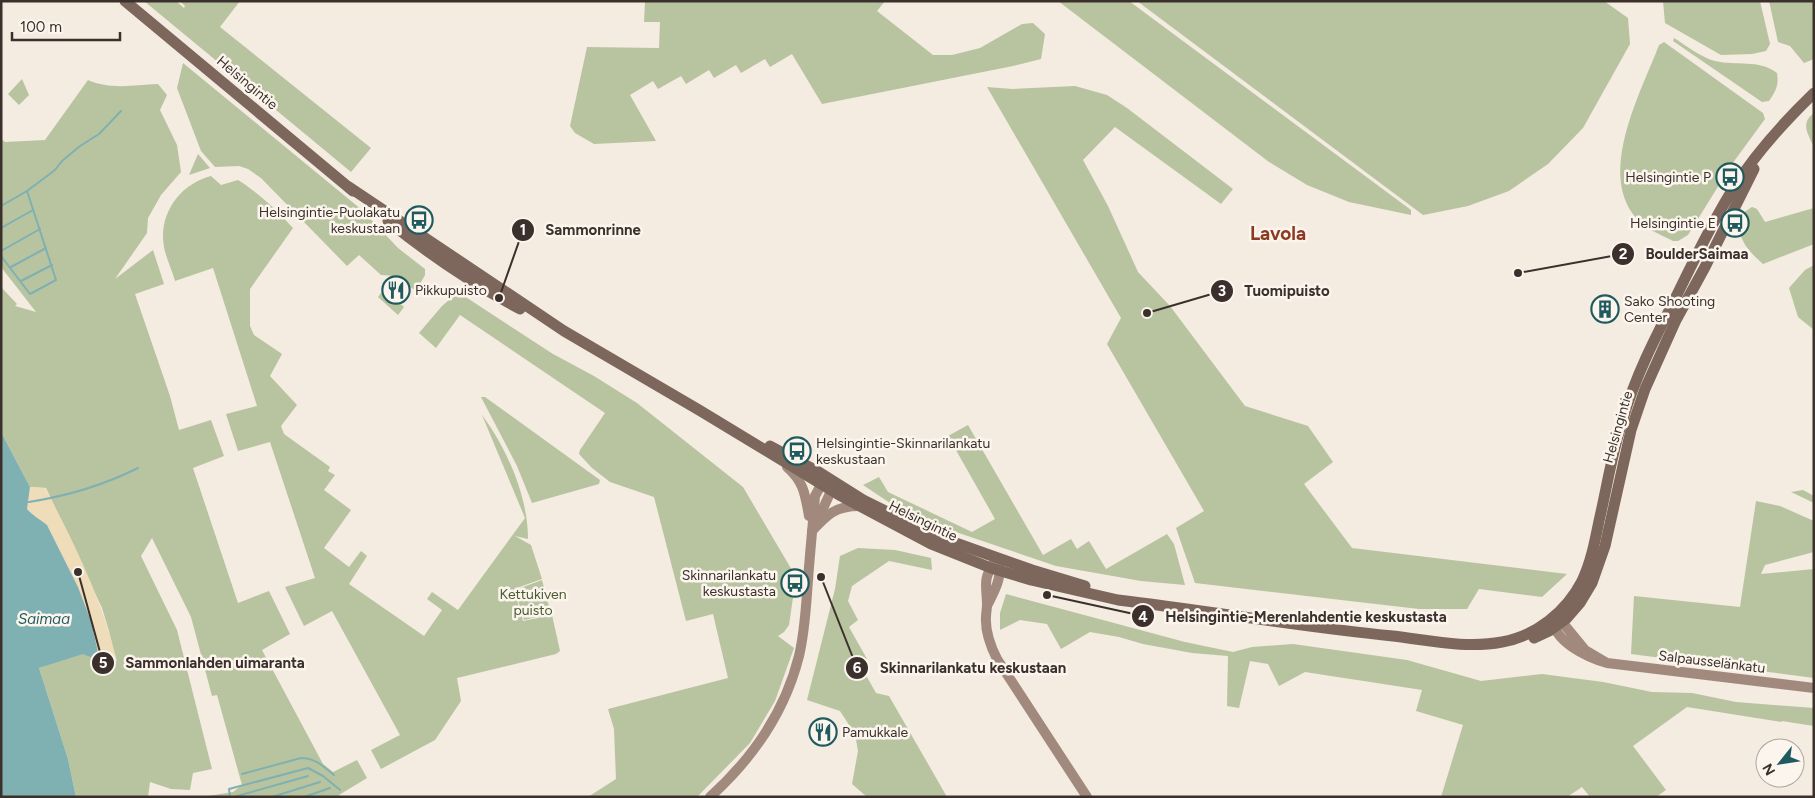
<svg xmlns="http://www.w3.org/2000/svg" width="1815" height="798" viewBox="0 0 1815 798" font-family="Figtree,sans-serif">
  <rect width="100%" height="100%" fill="#f4ebe1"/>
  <g fill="#b8c4a0">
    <polygon points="144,1 176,1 184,8 185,6 180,1 240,1 220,27 371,148 351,172"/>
    <polygon points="645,1 885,1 877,11 933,55 952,55 980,48 1022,24 1033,23 1045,34 1041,59 1013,66 822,104 792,54 770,67 765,59 741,73 736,65 714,78 709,70 686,84 681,76 658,89 653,81 630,95 656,141 594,144 575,133 570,126 587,47 659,48 660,22 644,22"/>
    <polygon points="1058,1 1129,1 1411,210 1411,215 1349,202 1307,185 1269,162"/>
    <polygon points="1137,1 1604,1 1628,18 1630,44 1583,128 1548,164 1509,191 1468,206 1423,215"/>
    <polygon points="1663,1 1760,1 1770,44 1766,51 1752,54 1721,55 1665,23"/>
    <polygon points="1769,1 1814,1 1814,59 1804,63 1790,46 1778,42"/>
    <path d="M1674,38C1687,46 1700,57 1715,61C1736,66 1759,59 1777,73C1779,85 1776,91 1769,101L1762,102L1673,41Z"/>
    <path d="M1664,42L1763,113L1765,119L1732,164L1688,235L1678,241H1673C1662,235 1648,230 1640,222C1594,177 1641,93 1659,45Z"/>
    <polygon points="183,63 362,210 398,248 425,269 425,275 416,291 395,276 381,275 359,255 347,266 261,178 248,169 239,166 215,167 201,151 177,88"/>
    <polygon points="22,79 29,95 19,105 8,94"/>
    <path d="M88,80C110,90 135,85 158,84L167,95L160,110L177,145L181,172L161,195L148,218L147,233L115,279L153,250L164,284L135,294L170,396L179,430L211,420L224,456L193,468L238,603L269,591L290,634L262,650L323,764L333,772L357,760L367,778L339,795L340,797H202L233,792L242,785L217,695L212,696L191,617L152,538L141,556L177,630L212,769L193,773L190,790L171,789L150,782L148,797H76L68,759L39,668L83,653L100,661H116L109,631L102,608L46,488L30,487L1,432V287L17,304L15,306L36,312L1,267V139L5,142L45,140Z"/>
    <polygon points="1075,86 1107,95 1127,108 1233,189 1221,204 1115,127 1083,160 1108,206 1138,272 1170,306 1245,406 1308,426 1333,462 1304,484 1352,548 1567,574 1542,597 1479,589 1467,609 1419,609 1195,583 1176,528 1204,511 1107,344 1121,318 987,87 1012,89"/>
    <path d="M1814,113V147C1808,134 1800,123 1814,113Z"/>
    <polygon points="198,154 210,168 189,175"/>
    <path d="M211,176L221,185L238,180C260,194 276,209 293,228L250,289V326L254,335L282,354L270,376L297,405L281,426L284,434L330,467L328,471L335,475L324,490L351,510L324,548L349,567L361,551L367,556L349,584L424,636L442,610L427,599L432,592L458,610L525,518L482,415C507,449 528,496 528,539L515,536L531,545L542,579L514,589L523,621L552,615L560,651L556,654L457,678L461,701L435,740L381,769L371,750L400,735L332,611L304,626L285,587L315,578L270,442L238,451L226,414L257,406L213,268L175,281C172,270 166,258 164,247C158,214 180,184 211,176Z"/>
    <path d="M1752,207L1757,209L1765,222L1814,208V244L1763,264C1748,251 1735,237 1740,215Z"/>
    <polygon points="1814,265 1814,330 1798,317 1789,288 1805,270"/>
    <polygon points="384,289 404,307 398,315 378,297"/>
    <polygon points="458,292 553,354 594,376 637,403 743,487 796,577 789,625 784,632 778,636 794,648 775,701 750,743 697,797 588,797 616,779 614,729 608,709 728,678 713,614 686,621 654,497 610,482 592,468 579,454 580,450 605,413 460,315 436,348 419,333 442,306"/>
    <polygon points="481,397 485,397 600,480 599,484 532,503 517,466"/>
    <polygon points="968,425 1043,555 1071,539 1077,549 1089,541 1106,569 1167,534 1174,544 1185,585 1141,581 1056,566 941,527 893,505 863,485 879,477 888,492 972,532 995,519 948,436"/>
    <polygon points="1803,490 1814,496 1814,503 1791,492"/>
    <polygon points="1756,501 1780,506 1814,521 1814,552 1765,565 1761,574 1814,569 1814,678 1631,654 1634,596 1740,607"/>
    <polygon points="858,548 895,550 931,558 932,570 889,561 852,586 848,601 858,620 849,627 867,659 859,663 876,693 889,696 947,797 867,797 852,784 858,751 855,734 840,711 807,700 835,589 840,556"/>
    <polygon points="542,580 551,614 524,620 515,590"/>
    <polygon points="1006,594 1185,642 1233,652 1252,647 1293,644 1407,660 1481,681 1542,674 1603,682 1652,692 1692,693 1736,702 1814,708 1814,726 1782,721 1781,722 1687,707 1633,746 1666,790 1656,797 1590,797 1582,787 1567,797 1441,797 1463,725 1416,711 1422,690 1305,672 1279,686 1268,664 1250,661 1239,708 1227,706 1228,656 1192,653 1143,644 1119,637 1090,632 1061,649 1047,624 1020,620 1000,630 1000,613"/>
  </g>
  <path fill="#efdcb8" d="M30,487L45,488C75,544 102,600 117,661H100L91,621L78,587L47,525C40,519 33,516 27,509Z"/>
  <path fill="#7fb0b2" d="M1,432L30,487L27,509C33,516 40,519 47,525L78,587L91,621L100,661L83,654L39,668L68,759L76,797H1Z"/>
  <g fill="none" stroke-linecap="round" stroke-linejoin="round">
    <g stroke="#7fb0b2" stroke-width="2">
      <polyline points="1,206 27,191 55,170 62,161 80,146 99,134 121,111"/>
      <polyline points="1,228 33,210"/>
      <polyline points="1,251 40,229"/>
      <polyline points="1,256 30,294 56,280 27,191"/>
      <polyline points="11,267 46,248"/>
      <polyline points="21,281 52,265"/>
      <path d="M29,502C67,496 104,485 138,468"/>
      <path d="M242,774L301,758C315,758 323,766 334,775"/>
      <polyline points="230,797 229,789 308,768 323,776 340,790"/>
      <polyline points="234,797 308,776"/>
      <polyline points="272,797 320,782"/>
      <polyline points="304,797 330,788"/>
    </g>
    <g stroke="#a18a7d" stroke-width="10">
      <path d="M787,467C804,482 805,494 809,516"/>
      <polyline points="816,524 831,491"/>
      <path d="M812,531C827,515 835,506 859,506"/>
      <path d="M994,563C982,580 987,587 987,605C987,609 986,613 986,617C985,632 990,645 997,659L1087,797"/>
      <path d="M988,604C994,592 1002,578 999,564"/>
      <path d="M1607,663L1585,650L1562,622L1552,618C1554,642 1587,657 1607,663L1814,688"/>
      <path d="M710,797C752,759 785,712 799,656C805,631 806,606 808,580C810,552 813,524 815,496L821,485"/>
    </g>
    <g stroke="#7d675c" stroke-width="11">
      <polyline points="125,1 353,191"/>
      <path d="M349,187L564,331L699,410L841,496L931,544L991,568L1031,580L1118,600C1210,611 1301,627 1393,636C1428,640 1466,649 1502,642C1536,636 1566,612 1582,581C1591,562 1595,541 1599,521C1607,487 1612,452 1623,419C1635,377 1655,338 1675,299C1693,262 1711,224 1733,189C1755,154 1784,122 1814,93"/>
      <path d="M388,221C430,255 473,284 520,309"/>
      <polyline points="770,446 817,471 863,500 936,536 1032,570 1085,586"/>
      <polyline points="1534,638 1549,631 1567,618 1580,603 1592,583 1605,546 1631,430 1645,389 1676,320 1705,267 1754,169"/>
    </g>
  </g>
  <defs>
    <g id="bus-ring" transform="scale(1.4375)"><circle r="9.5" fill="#fbf5ee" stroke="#1f5a5e" stroke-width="1.5"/><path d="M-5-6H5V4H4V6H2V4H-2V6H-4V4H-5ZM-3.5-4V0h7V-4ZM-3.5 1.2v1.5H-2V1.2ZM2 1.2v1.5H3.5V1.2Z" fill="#1f5a5e"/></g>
    <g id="restaurant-ring" transform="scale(1.4375)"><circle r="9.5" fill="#fbf5ee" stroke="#1f5a5e" stroke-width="1.5"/><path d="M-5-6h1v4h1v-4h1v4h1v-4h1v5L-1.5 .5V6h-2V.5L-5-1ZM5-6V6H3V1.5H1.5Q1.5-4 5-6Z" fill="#1f5a5e"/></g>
    <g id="building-ring" transform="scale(1.4375)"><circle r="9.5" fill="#fbf5ee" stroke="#1f5a5e" stroke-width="1.5"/><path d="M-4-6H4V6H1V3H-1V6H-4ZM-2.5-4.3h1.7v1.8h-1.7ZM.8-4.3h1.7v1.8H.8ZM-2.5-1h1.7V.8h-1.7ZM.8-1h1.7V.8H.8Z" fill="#1f5a5e"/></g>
  </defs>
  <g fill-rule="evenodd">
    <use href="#bus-ring" x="1730" y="177"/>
    <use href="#bus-ring" x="419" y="220"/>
    <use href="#bus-ring" x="1735" y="223"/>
    <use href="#restaurant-ring" x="396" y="290"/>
    <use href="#building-ring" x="1605" y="309"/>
    <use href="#bus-ring" x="797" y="451"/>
    <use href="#bus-ring" x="795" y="583"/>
    <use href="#restaurant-ring" x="823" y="732"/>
  </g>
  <g text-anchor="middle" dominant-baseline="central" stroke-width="5" stroke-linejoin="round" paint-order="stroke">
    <g font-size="14" fill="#3b302b" stroke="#fbf5ee">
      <text transform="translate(247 83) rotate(40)">Helsingintie</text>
      <text transform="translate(1618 427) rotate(-74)">Helsingintie</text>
      <text transform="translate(923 521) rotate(26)">Helsingintie</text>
      <text transform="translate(1712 662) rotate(7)">Salpausselänkatu</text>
    </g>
    <g font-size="14" fill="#3b302b" stroke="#fbf5ee" text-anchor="end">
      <text x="1711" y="177">Helsingintie P</text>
      <text x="400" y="212">Helsingintie-Puolakatu<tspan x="400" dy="16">keskustaan</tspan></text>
      <text x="1716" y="223">Helsingintie E</text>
      <text x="415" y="290" text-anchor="start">Pikkupuisto</text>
      <text x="1624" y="301" text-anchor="start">Sako Shooting<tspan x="1624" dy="16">Center</tspan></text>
      <text x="816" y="443" text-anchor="start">Helsingintie-Skinnarilankatu<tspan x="816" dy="16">keskustaan</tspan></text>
      <text x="776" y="575">Skinnarilankatu<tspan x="776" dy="16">keskustasta</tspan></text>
      <text x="842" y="732" text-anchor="start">Pamukkale</text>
    </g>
    <g font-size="14" fill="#4a5a2e" stroke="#fbf5ee">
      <text x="533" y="594">Kettukiven<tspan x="533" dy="16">puisto</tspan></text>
    </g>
    <g font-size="15" font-style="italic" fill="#1f5a5e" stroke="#fbf5ee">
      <text x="44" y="619">Saimaa</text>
    </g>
    <g font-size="19" font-weight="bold" fill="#8c3b22" stroke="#fbf5ee">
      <text x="1278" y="233">Lavola</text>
    </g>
  </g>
  <path fill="none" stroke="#3b302b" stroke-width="2" d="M499 298L523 230M1518 273L1623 254M1147 313L1222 291M1047 595L1143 616M78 572L103 663M821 577L857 668"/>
  <g fill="#3b302b" stroke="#fbf5ee" stroke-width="2">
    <circle cx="499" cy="298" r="5"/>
    <circle cx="1518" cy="273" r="5"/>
    <circle cx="1147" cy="313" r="5"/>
    <circle cx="1047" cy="595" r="5"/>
    <circle cx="78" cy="572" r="5"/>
    <circle cx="821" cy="577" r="5"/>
    <circle cx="523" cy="230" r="12"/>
    <circle cx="1623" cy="254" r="12"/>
    <circle cx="1222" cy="291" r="12"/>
    <circle cx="1143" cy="616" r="12"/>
    <circle cx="103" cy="663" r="12"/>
    <circle cx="857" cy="668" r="12"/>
  </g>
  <g font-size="15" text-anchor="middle" font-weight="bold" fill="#fff">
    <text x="523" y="235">1</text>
    <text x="1623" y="259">2</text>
    <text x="1222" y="296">3</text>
    <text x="1143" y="622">4</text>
    <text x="103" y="668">5</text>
    <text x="857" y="673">6</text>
  </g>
  <g font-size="15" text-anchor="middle" font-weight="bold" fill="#3b302b" stroke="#fbf5ee" stroke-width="5" stroke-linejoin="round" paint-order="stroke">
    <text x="593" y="235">Sammonrinne</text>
    <text x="1697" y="259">BoulderSaimaa</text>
    <text x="1287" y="296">Tuomipuisto</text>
    <text x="1306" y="622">Helsingintie-Merenlahdentie keskustasta</text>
    <text x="215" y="668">Sammonlahden uimaranta</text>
    <text x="973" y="673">Skinnarilankatu keskustaan</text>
  </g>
  <rect width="1815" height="798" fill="none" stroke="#3b302b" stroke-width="5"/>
  <g transform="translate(1780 763) rotate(240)"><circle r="24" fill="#fbf5ee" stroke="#aea6a0"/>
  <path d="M0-4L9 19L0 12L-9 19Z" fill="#1f5a5e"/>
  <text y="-8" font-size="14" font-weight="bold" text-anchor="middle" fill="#3b302b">N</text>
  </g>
  <path d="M12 32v8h108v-8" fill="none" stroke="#3b302b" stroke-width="2.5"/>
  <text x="20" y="32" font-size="15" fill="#3b302b" stroke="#fbf5ee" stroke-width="4" paint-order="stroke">100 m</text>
</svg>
